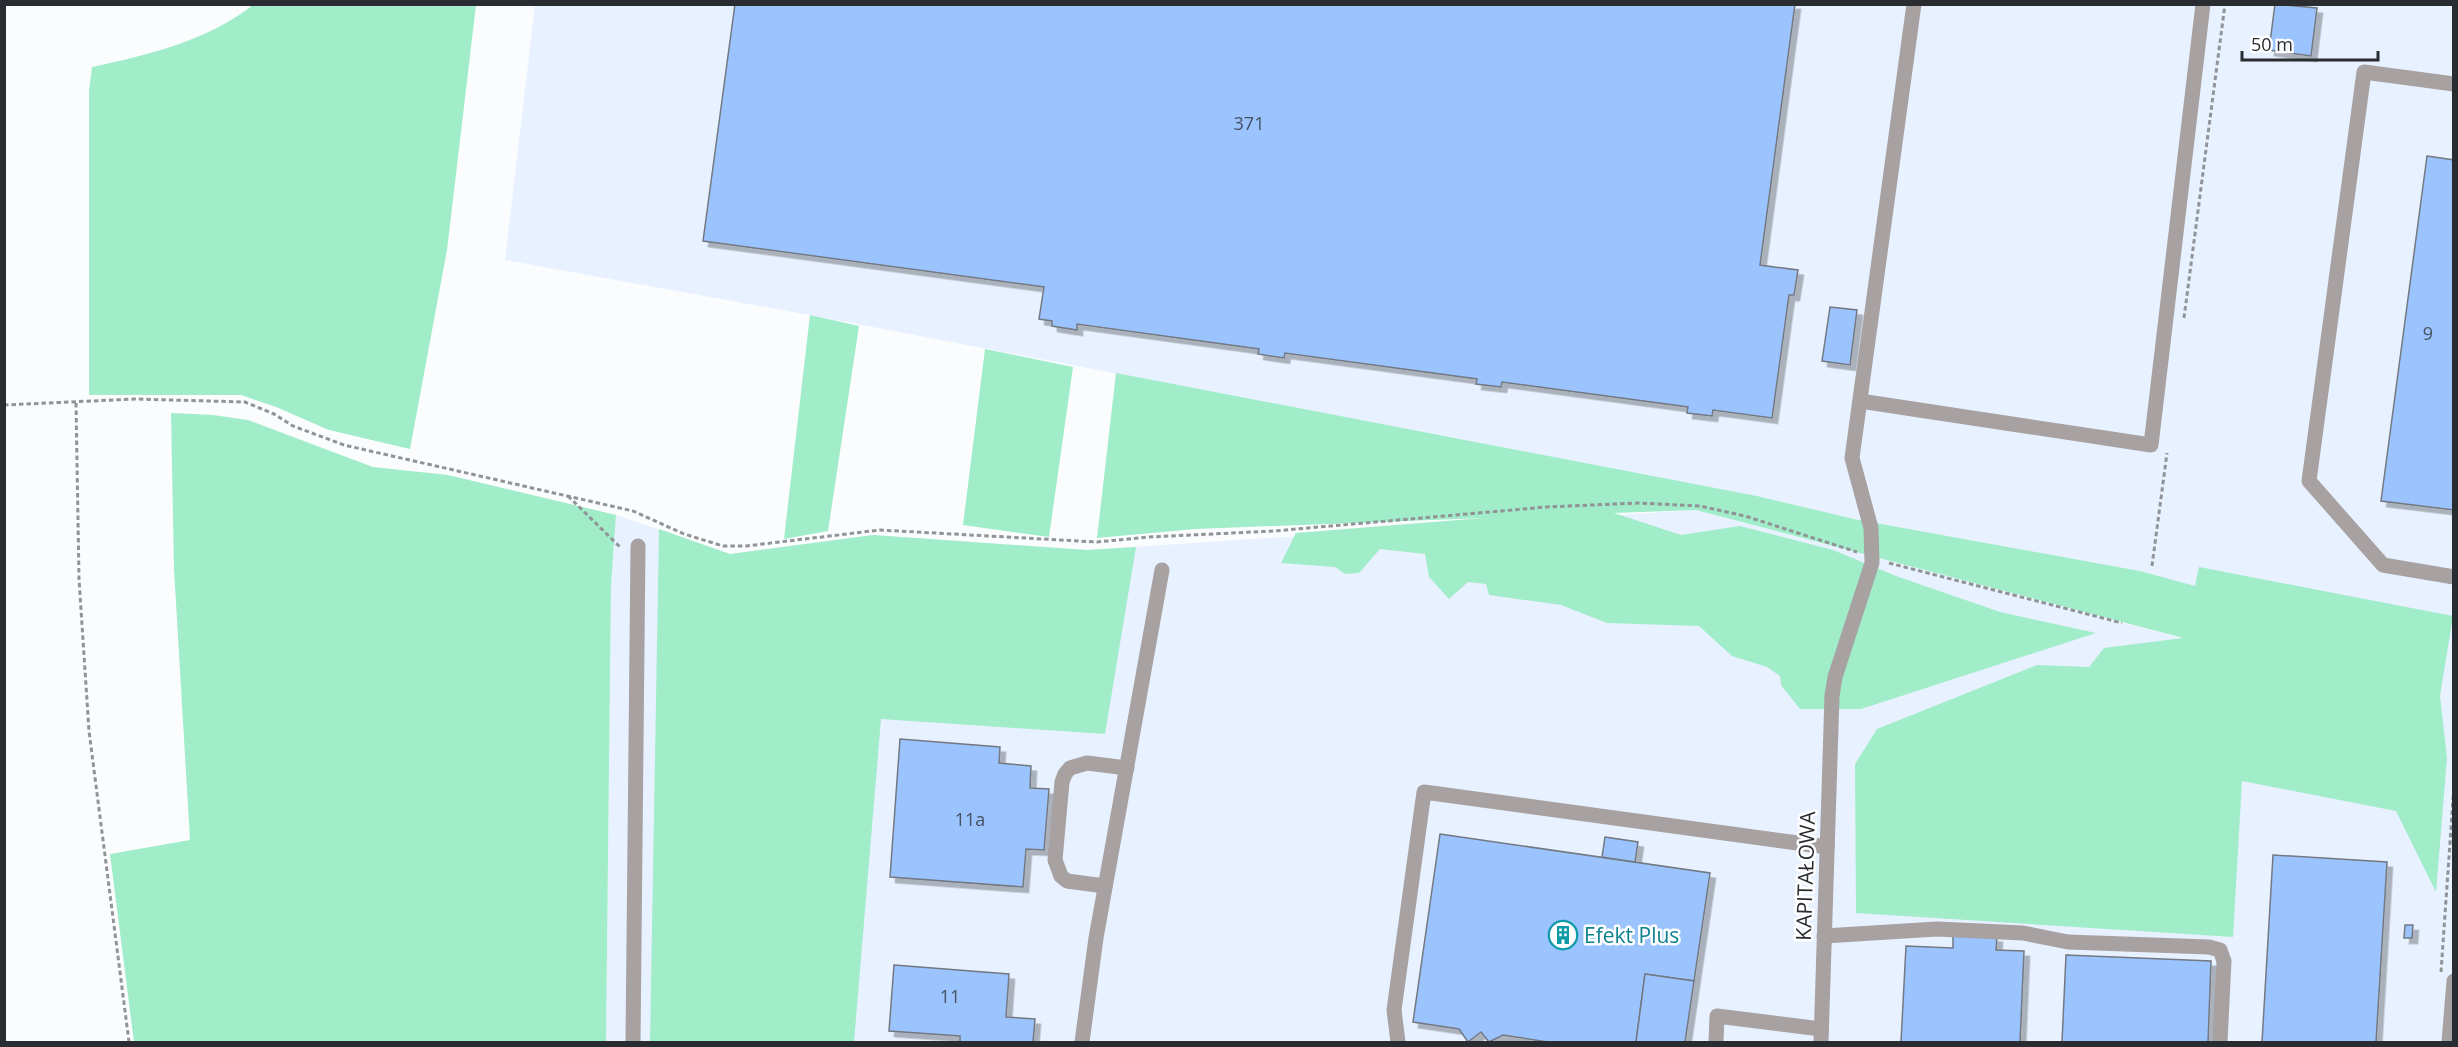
<svg xmlns="http://www.w3.org/2000/svg" width="2458" height="1047" viewBox="0 0 2458 1047" font-family="'Open Sans',sans-serif">
  <defs>
    <filter id="shadow"><feDropShadow dx="5.5" dy="5.5" stdDeviation="0" flood-color="#0004"/></filter>
  </defs>
  <rect width="100%" height="100%" fill="#fafcfe"/>
  <polygon fill="#e8f1ff" points="535,5 2453,5 2453,1042 606,1042 611,585 616,515 730,554 873,535 1087,550 1696,510 2185,639 2195,587 2140,571 1854,519 1757,496 810,315 505,260"/>
  <g fill="#a1ecc9">
    <path d="M253,5H476L447,250L410,449L329,430L276,407L241,395H89V91L92,67C148,55 207,41 253,5Z"/>
    <polygon points="810,315 859,326 828,531 784,539"/>
    <polygon points="985,349 1073,367 1049,537 963,525"/>
    <polygon points="1116,373 1757,496 1854,519 2140,571 2195,586 2199,567 2453,616 2440,696 2447,758 2436,892 2396,811 2242,781 2233,937 1856,913 1855,764 1877,729 2037,665 2089,667 2104,648 2183,638 1696,510 1614,513 1681,535 1740,526 1833,550 1896,576 2000,612 2096,633 1861,709 1800,709 1781,685 1780,676 1767,667 1732,656 1699,626 1607,623 1561,605 1489,595 1486,584 1468,582 1449,599 1429,577 1425,554 1380,549 1359,573 1345,574 1335,567 1281,563 1296,533 1483,518 1195,529 1097,538"/>
    <polygon points="171,413 213,415 248,420 373,467 448,475 616,515 611,585 606,1042 134,1042 110,854 190,840 174,569"/>
    <polygon points="659,529 730,554 873,535 1087,550 1136,547 1105,734 881,719 854,1042 650,1042"/>
  </g>
  <g fill="#9bc3fd" stroke="#737982" stroke-width="1.5" filter="url(#shadow)">
    <polygon points="735,4 1795,4 1760,265 1798,270 1794,295 1789,295 1772,418 1713,410 1712,416 1687,413 1688,407 1502,382 1501,387 1476,384 1477,379 1285,353 1284,358 1258,354 1259,349 1077,324 1077,330 1052,326 1052,321 1039,319 1044,287 703,241"/>
    <polygon points="2275,4 2317,8 2311,56 2269,50"/>
    <polygon points="2427,156 2454,160 2454,510 2381,501"/>
    <polygon points="1830,307 1857,310 1850,365 1822,361"/>
    <polygon points="900,739 1000,747 999,763 1031,766 1030,788 1049,789 1044,850 1026,849 1023,887 890,877"/>
    <polygon points="1440,834 1710,873 1694,981 1645,974 1636,1042 1548,1042 1503,1035 1489,1042 1481,1032 1468,1042 1459,1029 1413,1022"/>
    <polygon points="1605,837 1638,842 1635,862 1602,857"/>
    <polygon points="2273,855 2387,862 2376,1042 2262,1042"/>
    <polygon points="2405,925 2413,925 2412,938 2404,938"/>
    <polygon points="1953,934 1997,937 1996,950 2024,951 2020,1042 1901,1042 1906,946 1953,948"/>
    <polygon points="2066,955 2211,961 2208,1042 2062,1042"/>
    <polygon points="894,965 1009,974 1006,1017 1035,1019 1033,1042 960,1042 960,1036 889,1031"/>
    <polygon points="1645,974 1694,981 1685,1042 1636,1042"/>
  </g>
  <g fill="none" stroke-linecap="round" stroke-linejoin="round">
    <g stroke="#919396" stroke-width="3" stroke-dasharray="4.5 3" stroke-linecap="butt">
      <polyline points="2184,318 2225,4"/>
      <polyline points="76,403 79,579 89,731 129,1042"/>
      <polyline points="4,405 135,399 245,402 274,414 293,426 344,445 633,511 684,534 723,546 746,546 880,530 1097,542 1149,537 1274,531 1546,507 1638,503 1700,506 1745,516 1857,552"/>
      <polyline points="568,496 621,548"/>
      <polyline points="1889,563 2122,623"/>
      <polyline points="2152,566 2167,453"/>
      <polyline points="2441,972 2454,785"/>
    </g>
    <g stroke="#a7a1a1" stroke-width="15">
      <polyline points="2454,84 2364,72 2309,481 2383,565 2454,577"/>
      <polyline points="1860,401 2151,445 2203,4"/>
      <polyline points="1105,886 1067,881 1061,876 1055,860 1062,782 1065,774 1070,768 1087,763 1127,768"/>
      <polyline points="1824,936 1937,929 2023,933 2068,942 2209,947 2220,950 2224,961 2220,1042"/>
      <polyline points="633,1042 638,546"/>
      <polyline points="1082,1042 1096,938 1162,570"/>
      <polyline points="1398,1042 1394,1010 1424,792 1827,847"/>
      <polyline points="1716,1042 1717,1016 1821,1029"/>
      <polyline points="1821,1042 1832,696 1835,677 1872,563 1871,528 1852,458 1914,4"/>
      <polyline points="2449,1042 2454,981"/>
    </g>
  </g>
  <defs>
    <g id="building-ring" transform="scale(1.5)"><circle r="9.5" fill="#fff" stroke="#0f9aa8" stroke-width="1.5"/><path d="M-4-6H4V6H1V3H-1V6H-4ZM-2.5-4.3h1.7v1.8h-1.7ZM.8-4.3h1.7v1.8H.8ZM-2.5-1h1.7V.8h-1.7ZM.8-1h1.7V.8H.8Z" fill="#0f9aa8"/></g>
  </defs>
  <g fill-rule="evenodd">
    <use href="#building-ring" x="1563" y="935"/>
  </g>
  <g text-anchor="middle" dominant-baseline="central" stroke-width="5" stroke-linejoin="round" paint-order="stroke">
    <g font-size="18" fill="#465263">
      <text x="1249" y="123">371</text>
      <text x="2428" y="333">9</text>
      <text x="970" y="819">11a</text>
      <text x="950" y="996">11</text>
    </g>
    <g font-size="21" fill="#292c30" stroke="#fff">
      <text transform="translate(1805 876) rotate(-88)">KAPITAŁOWA</text>
    </g>
    <g font-size="21" fill="#0d838f" stroke="#fff" text-anchor="start">
      <text x="1584" y="935">Efekt Plus</text>
    </g>
  </g>
  <rect width="2458" height="1047" fill="none" stroke="#292c30" stroke-width="12"/>
  <path d="M2242 51v9h136v-9" fill="none" stroke="#292c30" stroke-width="3"/>
  <text x="2251" y="51" font-size="18" fill="#292c30" stroke="#ffffff" stroke-width="4.5" paint-order="stroke">50 m</text>
</svg>
